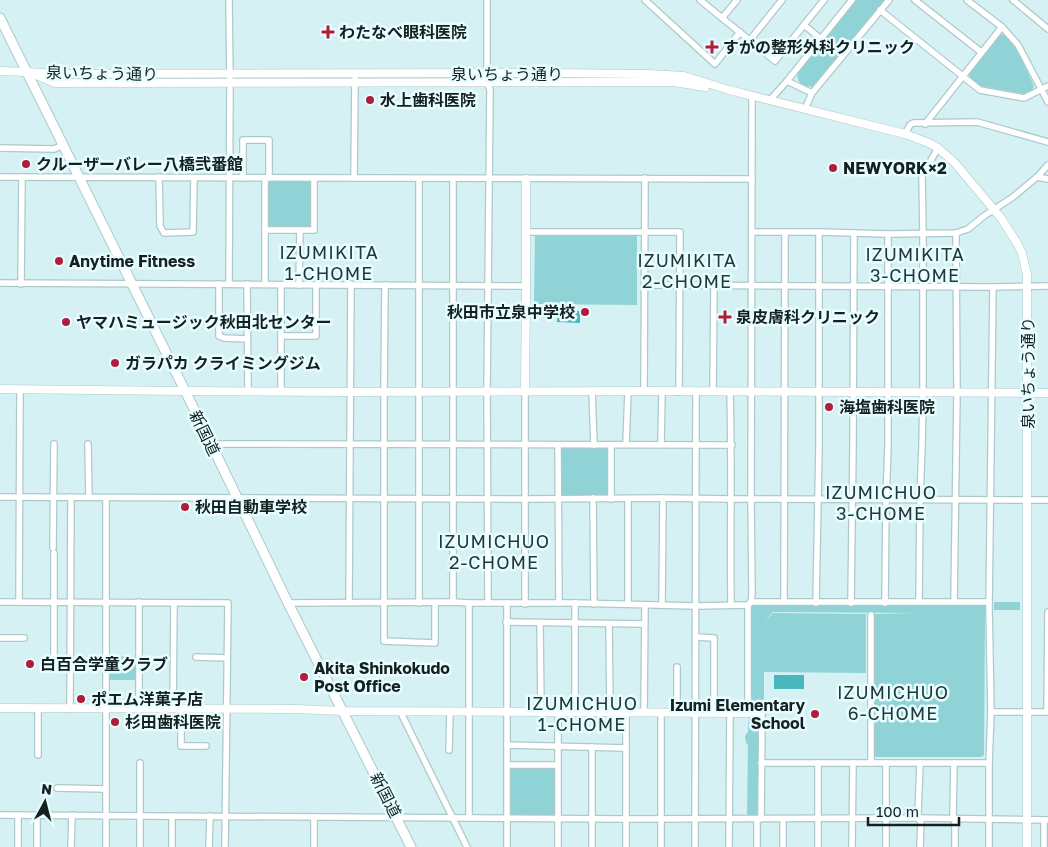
<svg xmlns="http://www.w3.org/2000/svg" width="1048" height="847" viewBox="0 0 1048 847" font-family="'Golos Text','Noto Sans JP',sans-serif">
  <rect width="100%" height="100%" fill="#d5f1f3"/>
  <g fill="#90d3d7">
    <path d="M854,0H885L817,84L813,87L804,86C797,81 796,77 799,69Z"/>
    <polygon points="1004,34 1015,45 1034,86 1032,91 1025,94 980,86 970,78 969,73 999,35"/>
    <polygon points="269,181 310,181 312,183 312,227 309,228 269,227 267,226 267,182"/>
    <polygon points="535,235 637,236 637,305 534,304"/>
    <polygon points="562,447 607,447 609,449 609,493 607,496 562,495 560,493 560,448"/>
    <rect x="994" y="602" width="26" height="8"/>
    <polygon points="751,604 987,604 988,613 985,614 984,755 981,757 876,757 874,754 874,614 917,613 773,612 764,622 773,613 866,614 866,673 764,672 764,711 762,812 757,816 747,816 748,745 746,743 745,736 748,732 749,711"/>
    <polygon points="109,656 137,657 137,680 109,680"/>
    <polygon points="511,767 554,768 556,769 556,814 554,815 511,815 508,813 509,769"/>
  </g>
  <g fill="#49b7be">
    <polygon points="558,310 580,311 580,323 557,322"/>
    <rect x="774" y="675" width="30" height="14"/>
  </g>
  <g fill="none" stroke-linecap="round" stroke-linejoin="round">
    <g stroke="#aec9cb" stroke-width="8">
      <g id="street">
        <polyline points="487,0 487,82 490,90 487,391 488,603"/>
        <polyline points="645,0 715,64 740,32"/>
        <polyline points="700,0 775,61 824,0"/>
        <polyline points="915,0 981,52"/>
        <polyline points="967,0 1002,27 1018,45 1048,102"/>
        <polyline points="1013,0 1048,29"/>
        <polyline points="880,10 980,90 1024,98 1048,86"/>
        <polyline points="722,18 737,0"/>
        <polyline points="804,25 821,39"/>
        <polyline points="750,40 782,0"/>
        <polyline points="787,81 812,93"/>
        <polyline points="752,96 751,499 752,594 751,602 748,605 748,713 762,713 761,819"/>
        <polyline points="770,100 787,81 852,0"/>
        <polyline points="805,109 812,93 889,0"/>
        <polyline points="925,124 1002,27"/>
        <polyline points="905,134 910,125 913,123 977,122 1048,142"/>
        <polyline points="0,148 54,149 63,145"/>
        <polyline points="0,177 752,179"/>
        <polyline points="159,177 160,226 164,233 193,232 194,178"/>
        <polyline points="1037,177 1048,165"/>
        <polyline points="243,178 243,140 269,140 269,178"/>
        <polyline points="354,178 355,79"/>
        <polyline points="265,230 314,230 314,179"/>
        <polyline points="526,232 680,232 679,392"/>
        <polyline points="752,232 819,232 888,234 956,233 968,229 984,216 1013,197 1037,177 1048,179"/>
        <polyline points="0,283 526,286"/>
        <polyline points="21,284 22,177"/>
        <polyline points="219,284 219,336 224,338 247,339"/>
        <polyline points="229,284 230,82 229,0"/>
        <polyline points="247,284 248,392"/>
        <polyline points="265,284 265,178"/>
        <polyline points="299,285 300,230"/>
        <polyline points="385,285 384,392 384,641 435,643 435,603"/>
        <polyline points="645,285 993,287 1048,286"/>
        <polyline points="281,336 316,336 316,285"/>
        <polyline points="592,391 594,445"/>
        <polyline points="644,391 645,178"/>
        <polyline points="281,392 281,285"/>
        <polyline points="713,392 714,286"/>
        <path d="M730,392C732,463 730,534 731,605"/>
        <polyline points="88,444 89,497"/>
        <polyline points="211,444 732,445"/>
        <polyline points="626,444 628,392"/>
        <polyline points="661,444 662,392"/>
        <polyline points="558,445 559,603"/>
        <polyline points="0,497 525,499 663,498 730,499 1048,500"/>
        <polyline points="106,498 106,847"/>
        <polyline points="593,498 594,604"/>
        <polyline points="611,499 611,445"/>
        <polyline points="53,548 54,444"/>
        <polyline points="54,553 54,656"/>
        <polyline points="0,602 228,603 225,847"/>
        <polyline points="19,602 20,389"/>
        <polyline points="349,602 351,284"/>
        <polyline points="453,602 453,179"/>
        <polyline points="751,602 989,602"/>
        <polyline points="784,602 785,232"/>
        <polyline points="919,602 920,499 922,446 923,393 923,233 922,176 938,148"/>
        <polyline points="954,602 957,393 956,233"/>
        <polyline points="288,603 453,602 469,603 575,603 696,606 748,605"/>
        <polyline points="419,603 419,179"/>
        <polyline points="507,603 507,847"/>
        <polyline points="816,603 819,446 819,232"/>
        <polyline points="851,603 853,446 854,233"/>
        <polyline points="885,603 886,500 888,446 888,234"/>
        <polyline points="525,604 525,392"/>
        <polyline points="628,604 628,499"/>
        <polyline points="662,605 663,498"/>
        <polyline points="506,622 644,624"/>
        <polyline points="540,623 541,711"/>
        <polyline points="609,624 610,712"/>
        <polyline points="696,637 714,638 714,712"/>
        <polyline points="0,638 24,638"/>
        <polyline points="196,657 227,658"/>
        <polyline points="70,709 71,497"/>
        <polyline points="139,709 139,602"/>
        <polyline points="173,709 174,603"/>
        <polyline points="181,709 181,746 206,746"/>
        <polyline points="400,711 467,847"/>
        <polyline points="575,711 575,603"/>
        <polyline points="644,712 645,605"/>
        <polyline points="677,712 677,667"/>
        <polyline points="991,712 1048,712"/>
        <polyline points="1047,712 1048,612"/>
        <polyline points="507,745 626,748"/>
        <polyline points="449,750 450,711"/>
        <polyline points="38,755 38,708"/>
        <polyline points="761,763 989,763"/>
        <polyline points="871,763 871,615"/>
        <polyline points="920,763 918,814 918,818 921,822 920,847"/>
        <polyline points="954,763 953,815 955,823 955,847"/>
        <polyline points="507,765 557,765"/>
        <polyline points="57,788 106,789"/>
        <polyline points="0,815 626,819 918,818 1048,820"/>
        <polyline points="172,816 172,847"/>
        <polyline points="469,818 469,603"/>
        <polyline points="18,847 18,815"/>
        <polyline points="37,847 37,815"/>
        <polyline points="71,847 72,815"/>
        <polyline points="140,847 140,763"/>
        <polyline points="209,847 210,816"/>
        <polyline points="314,847 314,817"/>
        <polyline points="558,847 558,711"/>
        <polyline points="592,847 592,747"/>
        <polyline points="626,847 626,712"/>
        <polyline points="661,847 661,712"/>
        <polyline points="695,847 696,392"/>
        <polyline points="729,847 730,712"/>
        <polyline points="757,847 757,819"/>
        <polyline points="783,847 783,819"/>
        <polyline points="818,847 818,763"/>
        <polyline points="852,847 853,763"/>
        <polyline points="886,847 886,763"/>
        <polyline points="989,847 989,763 991,712 989,607 993,287"/>
        <polyline points="1044,847 1044,820"/>
      </g>
    </g>
    <g stroke="#aec9cb" stroke-width="9">
      <g id="secondary">
        <polyline points="0,71 27,72 56,74 547,73 648,74 684,76 729,90 905,134 929,143 938,148 954,162 1001,218 1017,243 1022,253 1027,275 1027,847"/>
        <polyline points="34,74 55,83 647,82 674,82 705,87"/>
        <polyline points="0,389 185,391 350,392 644,391 1048,393"/>
        <polyline points="525,392 526,286 526,179"/>
        <polyline points="0,708 296,709 343,711 748,713"/>
      </g>
    </g>
    <g stroke="#aec9cb" stroke-width="11">
      <polyline id="primary" points="0,18 204,429 288,603 411,847"/>
    </g>
    <use href="#street" stroke="#fff" stroke-width="5.5"/>
    <use href="#secondary" stroke="#fff" stroke-width="8"/>
    <use href="#primary" stroke="#fff" stroke-width="9"/>
  </g>
  <g fill="#b01d3b" stroke="#e7fdff" stroke-width="2">
    <path d="M325.5 24.5h5v5h5v5h-5v5h-5v-5h-5v-5h5z"/>
    <path d="M709.5 39.5h5v5h5v5h-5v5h-5v-5h-5v-5h5z"/>
    <circle cx="370" cy="100" r="5"/>
    <circle cx="26" cy="164" r="5"/>
    <circle cx="833" cy="168" r="5"/>
    <circle cx="59" cy="261" r="5"/>
    <circle cx="585" cy="312" r="5"/>
    <path d="M722.5 309.5h5v5h5v5h-5v5h-5v-5h-5v-5h5z"/>
    <circle cx="66" cy="322" r="5"/>
    <circle cx="115" cy="363" r="5"/>
    <circle cx="829" cy="407" r="5"/>
    <circle cx="185" cy="507" r="5"/>
    <circle cx="30" cy="664" r="5"/>
    <circle cx="304" cy="677" r="5"/>
    <circle cx="81" cy="699" r="5"/>
    <circle cx="815" cy="714" r="5"/>
    <circle cx="115" cy="722" r="5"/>
  </g>
  <g text-anchor="middle" dominant-baseline="central" stroke-width="5" stroke-linejoin="round" paint-order="stroke">
    <g font-size="16" font-weight="bold" fill="#152020" stroke="#e7fdff" text-anchor="start">
      <text x="339" y="32">わたなべ眼科医院</text>
      <text x="723" y="47">すがの整形外科クリニック</text>
      <text x="380" y="100">水上歯科医院</text>
      <text x="36" y="164">クルーザーバレー八橋弐番館</text>
      <text x="843" y="168">NEWYORK×2</text>
      <text x="69" y="261">Anytime Fitness</text>
      <text x="575" y="312" text-anchor="end">秋田市立泉中学校</text>
      <text x="736" y="317">泉皮膚科クリニック</text>
      <text x="76" y="322">ヤマハミュージック秋田北センター</text>
      <text x="125" y="363">ガラパカ クライミングジム</text>
      <text x="839" y="407">海塩歯科医院</text>
      <text x="195" y="507">秋田自動車学校</text>
      <text x="40" y="664">白百合学童クラブ</text>
      <text x="314" y="668">Akita Shinkokudo<tspan x="314" dy="18">Post Office</tspan></text>
      <text x="91" y="699">ポエム洋菓子店</text>
      <text x="805" y="705" text-anchor="end">Izumi Elementary<tspan x="805" dy="18">School</tspan></text>
      <text x="125" y="722">杉田歯科医院</text>
    </g>
    <g font-size="16" fill="#152020" stroke="#e7fdff">
      <text transform="translate(102 73) rotate(1)">泉いちょう通り</text>
      <text x="507" y="74">泉いちょう通り</text>
      <text transform="translate(1028 373) rotate(-90)">泉いちょう通り</text>
      <text transform="translate(205 433) rotate(64)">新国道</text>
      <text transform="translate(386 795) rotate(63)">新国道</text>
    </g>
    <g font-size="18" letter-spacing="1" fill="#213839" stroke="#e7fdff">
      <text x="329" y="252">IZUMIKITA<tspan x="329" dy="21">1-CHOME</tspan></text>
      <text x="915" y="254">IZUMIKITA<tspan x="915" dy="21">3-CHOME</tspan></text>
      <text x="687" y="260">IZUMIKITA<tspan x="687" dy="21">2-CHOME</tspan></text>
      <text x="881" y="492">IZUMICHUO<tspan x="881" dy="21">3-CHOME</tspan></text>
      <text x="494" y="541">IZUMICHUO<tspan x="494" dy="21">2-CHOME</tspan></text>
      <text x="893" y="692">IZUMICHUO<tspan x="893" dy="21">6-CHOME</tspan></text>
      <text x="582" y="703">IZUMICHUO<tspan x="582" dy="21">1-CHOME</tspan></text>
    </g>
  </g>
  <g transform="translate(45 802) rotate(7)" stroke="#e7fdff" stroke-width="4" paint-order="stroke">
  <path d="M0-4L9 19L0 12L-9 19Z" fill="#152020"/>
  <text y="-8" font-size="14" font-weight="bold" text-anchor="middle" fill="#152020">N</text>
  </g>
  <path d="M868 817v8h91v-8" fill="none" stroke="#152020" stroke-width="2.5"/>
  <text x="876" y="817" font-size="15" fill="#152020" stroke="#e7fdff" stroke-width="4" paint-order="stroke">100 m</text>
</svg>
